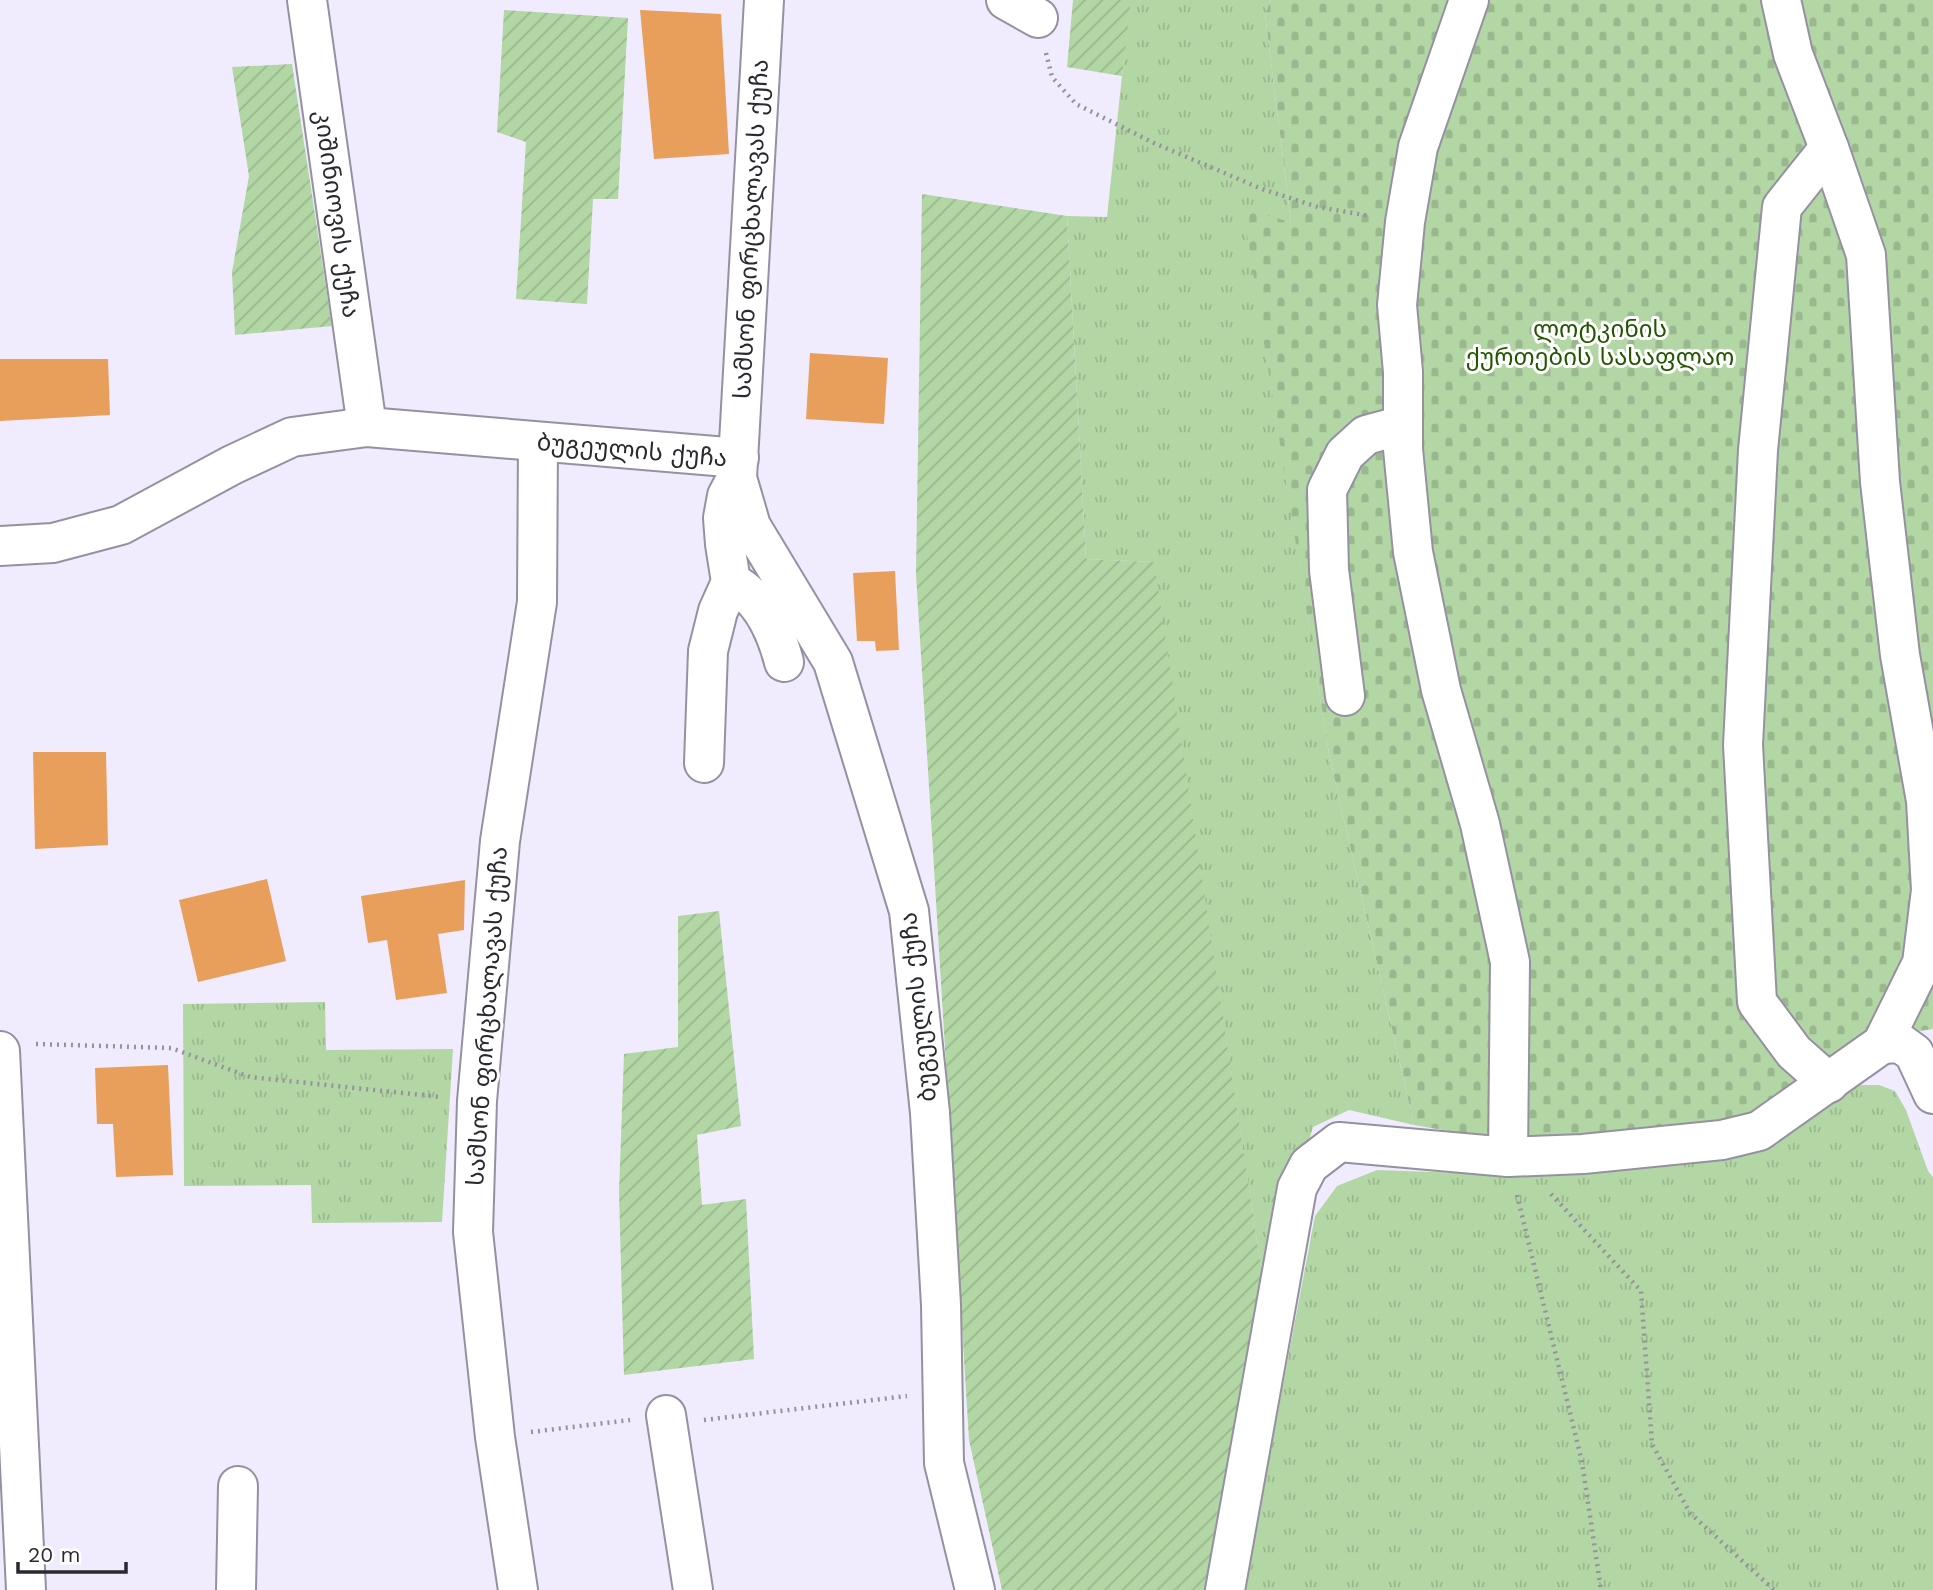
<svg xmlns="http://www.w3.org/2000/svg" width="1933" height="1590" viewBox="0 0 1933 1590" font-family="'Work Sans','Noto Sans Georgian',sans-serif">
  <defs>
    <pattern id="grass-tufts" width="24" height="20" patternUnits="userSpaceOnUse" patternTransform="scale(1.75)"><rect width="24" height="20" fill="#b3d6a5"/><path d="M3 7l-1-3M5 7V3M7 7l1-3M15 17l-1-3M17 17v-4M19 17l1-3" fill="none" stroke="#9ab88e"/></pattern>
    <pattern id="cemetery-stones" width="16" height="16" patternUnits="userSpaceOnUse" patternTransform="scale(1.75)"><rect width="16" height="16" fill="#b3d6a5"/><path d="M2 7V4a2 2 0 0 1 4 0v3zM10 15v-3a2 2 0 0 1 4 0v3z" fill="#9ab88e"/></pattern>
    <pattern id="garden-furrows" width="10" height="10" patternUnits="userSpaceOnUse" patternTransform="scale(1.75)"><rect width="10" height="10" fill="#b3d6a5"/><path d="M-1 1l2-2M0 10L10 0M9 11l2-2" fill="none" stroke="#9ab88e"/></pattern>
  </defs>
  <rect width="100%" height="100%" fill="#f0ebfd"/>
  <g fill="url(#grass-tufts)">
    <polygon points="1130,0 1271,0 1265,14 1291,222 1244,210 1329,754 1414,1125 1349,1110 1313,1127 1265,1293 1153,562 1086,559 1067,216 1107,217"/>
    <polygon points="325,1002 326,1050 453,1049 442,1222 312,1223 311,1185 184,1186 183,1004"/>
    <polygon points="1847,1085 1879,1085 1895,1091 1906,1110 1928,1171 1933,1177 1933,1590 1244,1590 1315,1216 1337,1186 1377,1170 1491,1174"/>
  </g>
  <polygon fill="url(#cemetery-stones)" points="1271,0 1933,0 1933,1029 1860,1040 1753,1114 1688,1128 1522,1144 1414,1125 1329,754 1243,209 1291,222 1265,14"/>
  <g fill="url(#garden-furrows)">
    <polygon points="1073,0 1131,0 1122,76 1067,67"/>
    <polygon points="504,10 628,18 618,199 593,199 587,304 516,299 526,142 497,132"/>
    <polygon points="292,64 332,326 235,335 232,272 249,176 232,67"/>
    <polygon points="922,194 1067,216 1086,559 1154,562 1265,1293 1207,1590 1002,1590 969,1440 916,574"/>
    <polygon points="719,911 741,1126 697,1135 702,1205 746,1199 754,1359 624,1375 619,1193 624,1054 678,1047 678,916"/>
  </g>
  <g fill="#e99f5c">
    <polygon points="640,10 721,14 729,154 654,159"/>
    <polygon points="810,353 888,358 884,424 806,419"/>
    <polygon points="0,359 108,359 110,415 0,421"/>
    <polygon points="895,571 899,650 876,651 875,641 857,641 853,573"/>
    <polygon points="33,752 106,752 108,845 35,849"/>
    <polygon points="267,879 286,961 198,982 179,900"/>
    <polygon points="465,880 464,930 438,934 447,993 396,1000 387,940 368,943 361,896"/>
    <polygon points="168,1065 173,1175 116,1177 113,1124 97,1124 95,1068"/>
  </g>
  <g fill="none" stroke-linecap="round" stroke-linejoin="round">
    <g stroke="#9591a1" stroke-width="42">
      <g id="minor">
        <polyline points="307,0 367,427"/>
        <polyline points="764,0 737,478 751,526 833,662 909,911 930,1113 941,1305 944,1463 975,1590"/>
        <polyline points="1006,0 1038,18"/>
        <polyline points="1469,0 1418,147 1405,222 1397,305 1403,372 1403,449 1413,552 1441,690 1480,824 1510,962 1508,1157"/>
        <polyline points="1829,148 1782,207 1758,450 1743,745 1757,1002 1794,1052 1829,1083"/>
        <polyline points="0,546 53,543 121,525 232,465 292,437 367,427 739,458"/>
        <path d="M731,582C761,597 776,631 784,662"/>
        <polyline points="1345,696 1329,570 1327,490 1345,454 1366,435 1403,425"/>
        <polyline points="704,763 708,651 718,611 731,582 725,544 723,518 727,496 735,481"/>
        <polyline points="1882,1044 1900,1043 1914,1053 1933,1094"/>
        <polyline points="0,1051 26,1590"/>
        <polyline points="666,1415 693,1590"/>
        <polyline points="236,1590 238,1486"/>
        <polyline points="518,1590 495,1437 473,1232 477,1101 500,841 537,602 538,442"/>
        <polyline points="1225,1590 1297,1188 1309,1165 1339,1142 1508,1157 1583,1154 1722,1140 1759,1131 1882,1044 1922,963 1931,890 1926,801 1900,655 1880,482 1866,255 1829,148 1793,54 1781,0"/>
      </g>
    </g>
    <g stroke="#95919e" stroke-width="4.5" stroke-dasharray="2 5" stroke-linecap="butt">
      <polyline points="1046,53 1052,77 1076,104 1154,143 1262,189 1318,207 1370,216"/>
      <polyline points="36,1044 171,1048 250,1077 441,1097"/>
      <polyline points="1551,1194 1641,1291 1652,1444 1690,1513 1774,1590"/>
      <polyline points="1517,1195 1582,1462 1601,1590"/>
      <polyline points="704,1420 907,1396"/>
      <polyline points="531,1432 630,1420"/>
    </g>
    <use href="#minor" stroke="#fff" stroke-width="38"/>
  </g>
  <g text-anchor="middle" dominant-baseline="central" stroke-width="6" stroke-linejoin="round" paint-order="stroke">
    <g font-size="24" fill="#2b2930" stroke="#fff">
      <text transform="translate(337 214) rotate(82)">კიშინიოვის ქუჩა</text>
      <text transform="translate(751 229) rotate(-87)">სამსონ ფირცხალავას ქუჩა</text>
      <text transform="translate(632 450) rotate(5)">ბუგეულის ქუჩა</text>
      <text transform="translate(918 1007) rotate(-96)">ბუგეულის ქუჩა</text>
      <text transform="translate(487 1016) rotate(-86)">სამსონ ფირცხალავას ქუჩა</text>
    </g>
    <g font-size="24" fill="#235601" stroke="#fff">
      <text x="1600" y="329">ლოტკინის<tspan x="1600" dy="28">ქურთების სასაფლაო</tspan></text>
    </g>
  </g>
  <path d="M18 1562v10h108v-10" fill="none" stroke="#2b2930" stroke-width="3.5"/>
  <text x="28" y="1562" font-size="21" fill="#2b2930" stroke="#ffffff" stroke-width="5" paint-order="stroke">20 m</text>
</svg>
